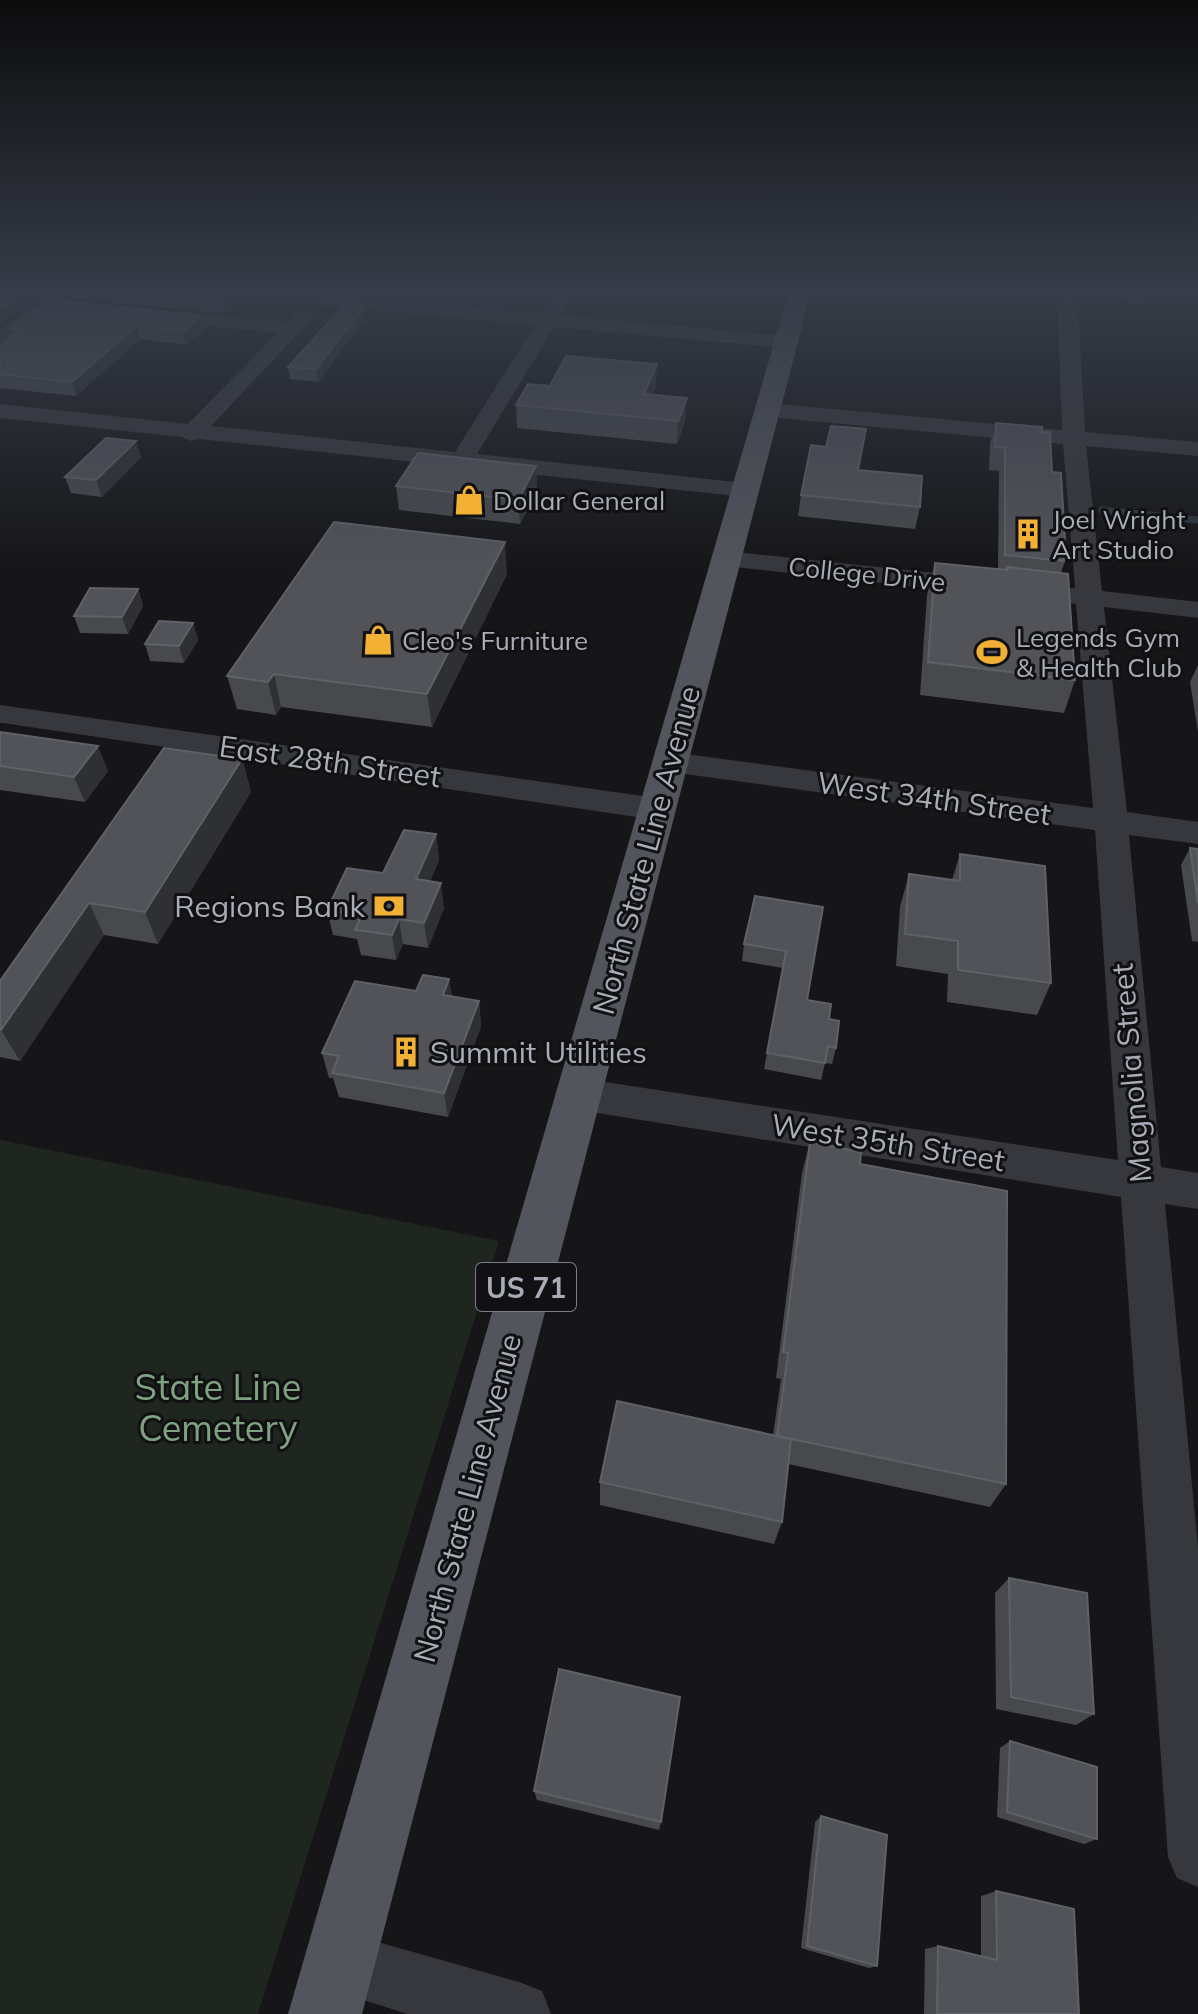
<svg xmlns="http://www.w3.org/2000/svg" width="1198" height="2014" viewBox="0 0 1198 2014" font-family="Mulish,sans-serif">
  <rect width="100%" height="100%" fill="#161618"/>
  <polygon fill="#1e261f" points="0,1140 499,1241 258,2014 0,2014"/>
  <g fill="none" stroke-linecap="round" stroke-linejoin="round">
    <polyline stroke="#2c353c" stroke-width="7" points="1102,510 1198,520"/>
    <g fill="#37383d" fill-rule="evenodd">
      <polygon points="58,288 80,288 7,343 0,345 0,329"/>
      <polygon points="558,288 578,288 561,315 786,336 796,342 786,348 554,327 477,454 745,483 754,485 757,490 754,495 745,497 199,439 191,441 182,437 0,418 0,404 188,424 277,333 151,320 144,318 141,314 144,310 287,322 297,312 304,310 314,316 311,320 211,426 455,452 535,325 320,305 310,299 320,293 542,314"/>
      <polygon points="1057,288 1077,288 1085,432 1198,442 1198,456 1086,446 1102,591 1198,602 1198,618 1104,607 1127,812 1198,822 1198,844 1129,835 1161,1167 1198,1173 1198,1209 1165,1204 1198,1547 1198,1887 1177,1878 1168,1857 1121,1197 579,1110 565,1106 559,1094 565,1082 579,1078 1118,1160 1095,830 670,772 659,769 654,762 659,755 670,752 1093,808 1076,604 1057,601 1053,595 1057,589 1075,588 1063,444 767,417 756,410 767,403 1062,430"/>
      <polygon points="726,551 982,578 992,580 995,586 992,592 982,594 717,565 713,559 717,553"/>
      <polygon points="0,705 657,798 669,801 673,809 669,817 657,820 3,723 0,723"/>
      <polygon points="339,1931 519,1982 542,1991 551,2014 407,2014 317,1985 307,1963 317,1941"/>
    </g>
    <polygon fill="#53555c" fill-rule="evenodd" points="790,288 812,288 362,2014 288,2014"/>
  </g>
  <g fill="#47494d">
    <polygon points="72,288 250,288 223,313 75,298"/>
    <polygon points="372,288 409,288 403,295 372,292"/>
    <polygon points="604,288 632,288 631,291"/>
    <polygon points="693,288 728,288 724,298 693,296"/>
    <polygon points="909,288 992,288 990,295"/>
    <polygon points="1116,288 1152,288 1147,303 1118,301"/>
    <polygon points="201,315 205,329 186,345 140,339 76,396 0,388 0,346 13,336 10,328"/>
    <polygon points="365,319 318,382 290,379 288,367"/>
    <polygon points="550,386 656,386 653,395 685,421 677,444 517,428 516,405"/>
    <polygon points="996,423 1042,432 1052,472 1066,557 1061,573 1075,680 1064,713 920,695 927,595 935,563 998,569 999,471 989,470 990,444"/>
    <polygon points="141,457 102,497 71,493 65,477"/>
    <polygon points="536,466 537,490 520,524 399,510 396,486"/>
    <polygon points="858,470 920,507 915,529 798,516 801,495"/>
    <polygon points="507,574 432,727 281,707 276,715 237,709 227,676"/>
    <polygon points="138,589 143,606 128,634 80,633 74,616"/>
    <polygon points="193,623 198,640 184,663 150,661 145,644"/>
    <polygon points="1198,665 1198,732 1190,682"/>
    <polygon points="0,732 108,771 85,802 0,790"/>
    <polygon points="242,759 251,792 158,944 104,935 20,1061 0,1057 0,981"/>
    <polygon points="436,834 439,860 430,881 444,908 428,948 403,944 396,960 361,955 357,939 333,935 327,910 383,873"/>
    <polygon points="1190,848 1198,849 1198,942 1192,941 1181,865"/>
    <polygon points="960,854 1051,983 1037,1015 947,1002 948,974 896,966 900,907 909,874 952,880"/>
    <polygon points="823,907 807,1000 829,1019 836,1048 832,1064 825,1063 821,1080 764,1069 783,968 742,961 744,944"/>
    <polygon points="449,979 452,997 479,1001 481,1026 448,1117 339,1097 333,1078 329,1078 322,1053 416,991"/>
    <polygon points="810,1142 860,1164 1006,1484 990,1507 788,1464 782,1522 774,1544 600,1505 600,1482 773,1435 781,1379 776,1378 802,1173"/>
    <polygon points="1009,1578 1094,1714 1076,1725 996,1709 995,1593"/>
    <polygon points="1010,1741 1097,1839 1084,1844 997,1817 1000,1748"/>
    <polygon points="534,1791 661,1822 659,1830 537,1800"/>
    <polygon points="821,1816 877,1966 869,1968 801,1948 815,1822"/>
    <polygon points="996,1891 1079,2014 924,2014 925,1949 938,1946 981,1956 981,1896"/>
  </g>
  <g fill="#2f3033">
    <polygon points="31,288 54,288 0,325 0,309"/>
    <polygon points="234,288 250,288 223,313 220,300"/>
    <polygon points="402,288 409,288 403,295"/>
    <polygon points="364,307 365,319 318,382 316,369"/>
    <polygon points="201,315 205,329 186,345 183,331"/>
    <polygon points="136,326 140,339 76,396 72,382"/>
    <polygon points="657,364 656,386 643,417 644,394"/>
    <polygon points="687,398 685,421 677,444 678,421"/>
    <polygon points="136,441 141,457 102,497 96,480"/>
    <polygon points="536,466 537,490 520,524 518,500"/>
    <polygon points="505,542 507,574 432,727 427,694"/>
    <polygon points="138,589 143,606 128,634 122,617"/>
    <polygon points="193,623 198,640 184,663 179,646"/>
    <polygon points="274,674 281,707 276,715 268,682"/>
    <polygon points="98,746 108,771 85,802 74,777"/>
    <polygon points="242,759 251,792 158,944 145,912"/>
    <polygon points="436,834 439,860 420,904 416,879"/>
    <polygon points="441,883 444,908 428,948 424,923"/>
    <polygon points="89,903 104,935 20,1061 1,1030"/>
    <polygon points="399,919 403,944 396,960 392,935"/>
    <polygon points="449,979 453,1004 443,995"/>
    <polygon points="479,1001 481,1026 448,1117 444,1093"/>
  </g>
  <g fill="#525359" stroke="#5f6168" stroke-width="2">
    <polygon points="0,288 31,288 0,309"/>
    <polygon points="99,288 234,288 220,300"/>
    <polygon points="350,299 364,307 316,369 288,367"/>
    <polygon points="50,300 201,315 183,331 136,326 72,382 0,374 0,346 22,329 10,328"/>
    <polygon points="566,356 657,364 644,394 687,398 678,421 516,405 528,384 550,386"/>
    <polygon points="996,423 1042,427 1042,432 1050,432 1052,472 1061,473 1066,557 1063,557 1064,561 1005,555 1005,448 995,447"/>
    <polygon points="831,426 866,429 858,470 922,476 920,507 801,495 811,445 826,447"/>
    <polygon points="106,438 136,441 96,480 65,477"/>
    <polygon points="418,453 536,466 518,500 396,486"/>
    <polygon points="334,522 505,542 427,694 274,674 268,682 227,676"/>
    <polygon points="935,563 1007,570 1007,567 1068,574 1075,680 928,662"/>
    <polygon points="90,588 138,589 122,617 74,616"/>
    <polygon points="159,621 193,623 179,646 145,644"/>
    <polygon points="0,732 98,746 74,777 0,766"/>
    <polygon points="164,748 242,759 145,912 89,903 1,1030 0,1030 0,981"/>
    <polygon points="404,830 436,834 416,879 441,883 424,923 399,919 392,935 355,930 362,915 327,910 347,868 383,873"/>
    <polygon points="1190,848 1198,849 1198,903"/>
    <polygon points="960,854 1045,866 1051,983 958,970 958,941 905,934 909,874 960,881"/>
    <polygon points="755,896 823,907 807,1000 831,1004 829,1019 839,1021 836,1048 828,1046 825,1063 767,1053 786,951 744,944"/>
    <polygon points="423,975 449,979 443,995 479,1001 444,1093 332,1073 339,1056 322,1053 355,981 416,991"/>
    <polygon points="810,1142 861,1152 860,1164 1007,1191 1006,1484 777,1436 788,1353 783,1352"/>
    <polygon points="617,1401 791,1439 782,1522 600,1482"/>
    <polygon points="1009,1578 1087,1593 1094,1714 1011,1697"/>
    <polygon points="559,1669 680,1697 661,1822 534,1791"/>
    <polygon points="1010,1741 1097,1767 1097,1839 1007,1812"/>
    <polygon points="821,1816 887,1835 877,1966 807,1946"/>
    <polygon points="996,1891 1074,1909 1079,2014 937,2014 938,1946 997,1960"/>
  </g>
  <linearGradient id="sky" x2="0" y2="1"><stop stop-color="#0c0c0d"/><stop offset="0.51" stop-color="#363c48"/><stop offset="1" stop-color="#363c48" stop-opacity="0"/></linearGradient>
  <rect width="1198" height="570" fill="url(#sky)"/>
  <defs>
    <g id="shop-bare" transform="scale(2.4)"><path d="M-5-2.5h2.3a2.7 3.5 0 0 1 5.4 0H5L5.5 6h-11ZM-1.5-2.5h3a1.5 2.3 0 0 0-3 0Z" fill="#f2b134" stroke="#111113" stroke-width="2.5" paint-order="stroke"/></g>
    <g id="building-bare" transform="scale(2.4)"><path d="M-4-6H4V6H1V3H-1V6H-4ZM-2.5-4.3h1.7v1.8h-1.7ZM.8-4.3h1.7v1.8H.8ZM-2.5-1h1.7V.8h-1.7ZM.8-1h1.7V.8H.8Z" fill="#f2b134" stroke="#111113" stroke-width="2.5" paint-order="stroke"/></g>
    <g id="stadium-bare" transform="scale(2.4)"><path d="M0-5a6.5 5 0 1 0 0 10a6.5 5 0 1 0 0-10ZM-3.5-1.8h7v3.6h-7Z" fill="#f2b134" stroke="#111113" stroke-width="2.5" paint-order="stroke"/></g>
    <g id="bank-bare" transform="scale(2.4)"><path d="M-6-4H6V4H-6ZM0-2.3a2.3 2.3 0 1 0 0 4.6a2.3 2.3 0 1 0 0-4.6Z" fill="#f2b134" stroke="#111113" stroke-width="2.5" paint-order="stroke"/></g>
  </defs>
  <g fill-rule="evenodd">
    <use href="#shop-bare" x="469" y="500"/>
    <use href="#building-bare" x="1028" y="534"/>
    <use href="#shop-bare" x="378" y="640"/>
    <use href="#stadium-bare" x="992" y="652"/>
    <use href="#bank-bare" x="389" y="906"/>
    <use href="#building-bare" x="406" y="1052"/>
  </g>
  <g text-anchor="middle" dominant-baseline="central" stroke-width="6" stroke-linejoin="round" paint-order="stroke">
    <g font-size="26" fill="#a8adb8" stroke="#111113" text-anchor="start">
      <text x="493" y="500">Dollar General</text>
      <text x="1052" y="519">Joel Wright<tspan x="1052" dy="30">Art Studio</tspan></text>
      <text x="1016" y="637">Legends Gym<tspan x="1016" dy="30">&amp; Health Club</tspan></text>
      <text x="402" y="640">Cleo's Furniture</text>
    </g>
    <g font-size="26" fill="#a8adb8" stroke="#111113">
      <text transform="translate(867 574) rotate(6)">College Drive</text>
    </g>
    <rect fill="#111113" stroke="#7b7e86" stroke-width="2" x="476" y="1263" width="100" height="48" rx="6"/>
    <g font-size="28" font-weight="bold" fill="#a8adb8">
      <text x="526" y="1287">US 71</text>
    </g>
    <g font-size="30" fill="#a8adb8" stroke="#111113">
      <text transform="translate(330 761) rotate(8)">East 28th Street</text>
      <text transform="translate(934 798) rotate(8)">West 34th Street</text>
      <text transform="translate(646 850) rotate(-75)">North State Line Avenue</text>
      <text transform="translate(1131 1073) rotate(-95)">Magnolia Street</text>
      <text transform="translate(888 1142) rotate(9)">West 35th Street</text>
      <text transform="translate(467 1498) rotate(-75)">North State Line Avenue</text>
    </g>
    <g font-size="30" fill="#a8adb8" stroke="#111113" text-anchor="end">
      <text x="365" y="906">Regions Bank</text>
      <text x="430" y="1052" text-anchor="start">Summit Utilities</text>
    </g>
    <g font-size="36" fill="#7fa381" stroke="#111113">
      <text x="218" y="1386">State Line<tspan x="218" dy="41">Cemetery</tspan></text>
    </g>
  </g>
</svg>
